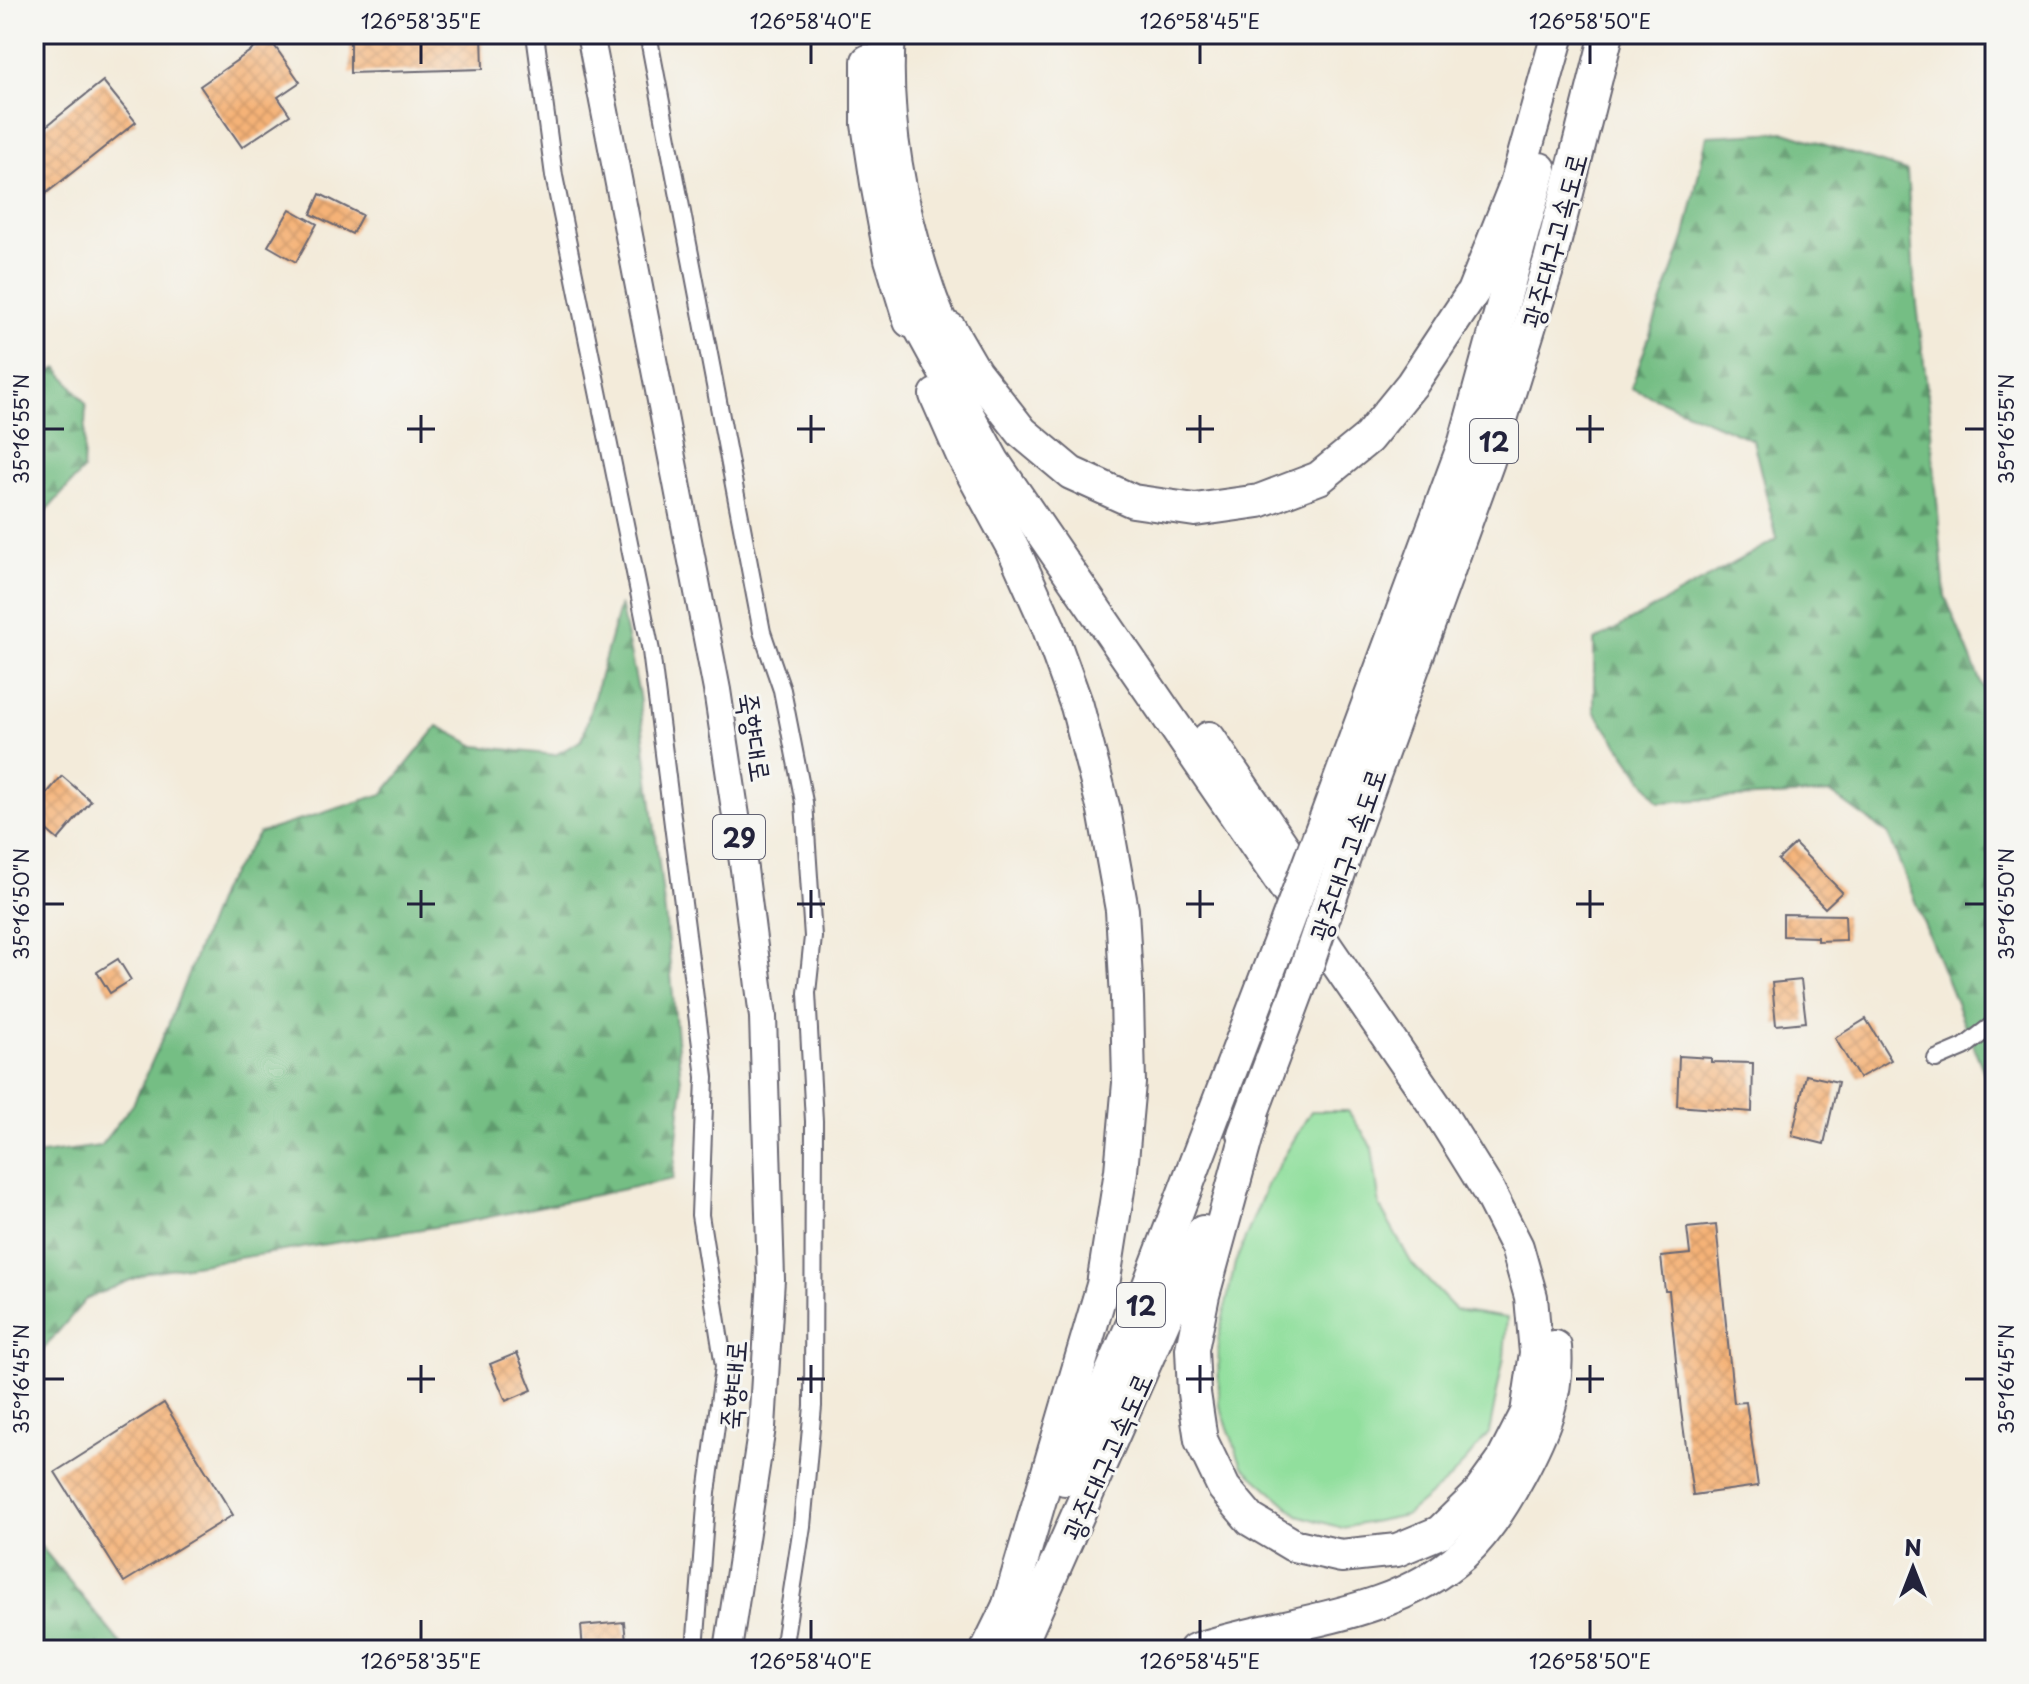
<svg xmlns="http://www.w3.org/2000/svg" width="2029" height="1684" viewBox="0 0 2029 1684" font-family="'Playpen Sans','Poor Story',sans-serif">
  <defs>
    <pattern id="forest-firs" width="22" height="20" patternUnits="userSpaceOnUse" patternTransform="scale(2)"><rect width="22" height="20" fill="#74be84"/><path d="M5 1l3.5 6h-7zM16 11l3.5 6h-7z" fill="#5f9a6d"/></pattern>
    <pattern id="building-cross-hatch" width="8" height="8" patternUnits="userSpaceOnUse" patternTransform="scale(2)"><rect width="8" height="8" fill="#f5b277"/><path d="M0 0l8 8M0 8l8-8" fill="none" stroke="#d29968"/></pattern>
  </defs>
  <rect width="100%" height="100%" fill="#f6f6f2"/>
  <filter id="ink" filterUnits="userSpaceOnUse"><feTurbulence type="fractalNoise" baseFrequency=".0125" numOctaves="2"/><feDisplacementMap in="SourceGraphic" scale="16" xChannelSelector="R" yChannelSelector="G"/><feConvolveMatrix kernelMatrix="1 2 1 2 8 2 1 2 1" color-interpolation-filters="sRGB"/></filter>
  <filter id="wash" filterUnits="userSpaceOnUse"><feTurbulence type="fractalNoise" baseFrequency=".006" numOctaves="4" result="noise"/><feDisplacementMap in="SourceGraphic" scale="32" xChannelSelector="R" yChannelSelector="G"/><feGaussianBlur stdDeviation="1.8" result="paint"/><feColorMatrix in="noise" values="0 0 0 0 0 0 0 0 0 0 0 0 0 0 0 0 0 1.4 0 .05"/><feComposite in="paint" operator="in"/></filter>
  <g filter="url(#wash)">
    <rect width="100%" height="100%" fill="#f3ebda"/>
    <polygon fill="#91df9d" stroke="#5a806c" stroke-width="2" points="1311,1111 1348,1111 1372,1147 1380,1207 1412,1264 1456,1310 1507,1318 1504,1356 1489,1433 1452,1477 1406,1515 1342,1528 1298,1515 1242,1466 1219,1403 1218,1340 1235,1263 1267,1185"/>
    <g fill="url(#forest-firs)" stroke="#4b7060" stroke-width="2">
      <polygon points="1785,132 1907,171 1914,279 1929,405 1945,596 1995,717 1995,1100 1888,834 1831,793 1659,802 1594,711 1594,641 1777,539 1753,440 1631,388 1685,236 1707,136"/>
      <polygon points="58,368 86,404 83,470 41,517 34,520 34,379"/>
      <polygon points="620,604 639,695 666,922 682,1091 673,1179 460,1223 149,1272 86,1299 34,1360 34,1155 100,1146 134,1102 167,1028 221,889 259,833 383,794 438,726 476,746 555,755 582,740"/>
      <polygon points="34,1538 126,1650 34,1650"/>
    </g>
    <g id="blocks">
      <g fill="url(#building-cross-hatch)">
        <polygon points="350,34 482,34 483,69 350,73"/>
        <polygon points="269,38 300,82 278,97 290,115 242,147 200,86"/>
        <polygon points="103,81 136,122 34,203 34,136"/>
        <polygon points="320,194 362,215 352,234 311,214"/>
        <polygon points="290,209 317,224 296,262 268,246"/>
        <polygon points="62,776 91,801 58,840 34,819 34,808"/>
        <polygon points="1795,844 1842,892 1825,908 1778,860"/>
        <polygon points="1783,914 1845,915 1846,940 1817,941 1817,937 1783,936"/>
        <polygon points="118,959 131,980 110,993 97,972"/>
        <polygon points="1801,980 1806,1022 1776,1025 1772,983"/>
        <polygon points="1866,1019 1891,1060 1859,1078 1835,1038"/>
        <polygon points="1679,1056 1711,1058 1711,1062 1753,1063 1752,1112 1677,1106"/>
        <polygon points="1806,1075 1838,1082 1824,1144 1792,1136"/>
        <polygon points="1716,1225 1734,1403 1746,1402 1758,1486 1693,1495 1681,1411 1669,1291 1665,1291 1661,1257 1690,1254 1687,1228"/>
        <polygon points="517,1353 532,1390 506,1401 490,1364"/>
        <polygon points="164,1403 233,1515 124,1582 55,1472"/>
        <polygon points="624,1622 627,1650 583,1650 581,1626"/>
      </g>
    </g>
  </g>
  <g filter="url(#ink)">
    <use href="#blocks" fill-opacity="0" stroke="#6b6873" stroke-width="2"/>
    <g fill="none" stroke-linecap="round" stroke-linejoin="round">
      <g stroke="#6b6873" stroke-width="20">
        <g id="minor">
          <polyline points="535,34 554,176 651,651 705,1077 700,1215 724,1366 707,1493 695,1650"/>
          <polyline points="648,34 762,632 782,690 804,802 813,937 807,993 814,1121 813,1406 802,1526 783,1650"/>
          <polyline points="1936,1059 1964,1047 1995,1023"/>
        </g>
      </g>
      <g stroke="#6b6873" stroke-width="30">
        <polyline id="primary" points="590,34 717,690 744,869 763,1017 771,1279 762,1427 728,1650"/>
      </g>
      <g stroke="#6b6873" stroke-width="36">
        <g id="motorway">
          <path d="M889,34C883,119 900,210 928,290C935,312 945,332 954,353"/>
          <polyline points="868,61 868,124 877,183 891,259 910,321"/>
          <polyline points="905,300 993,461 1440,1113 1489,1192 1517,1247 1531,1297 1536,1353 1527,1413 1503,1460 1477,1496 1440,1532 1397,1550 1341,1556 1293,1545 1251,1520 1224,1488 1201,1440 1194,1393 1192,1349 1203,1295 1252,1117"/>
          <polyline points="950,329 975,372 1022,432 1071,473 1133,501 1195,510 1259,501 1319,478 1368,438 1412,384 1473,292 1516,184 1558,34"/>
          <polyline points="936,395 962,454 1014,550 1048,626 1077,706 1104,810 1122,910 1127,998 1129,1083 1121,1171 1103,1285 1008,1608"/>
          <polyline points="1209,738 1311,888"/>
          <polyline points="1324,823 1465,442 1540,169"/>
          <polyline points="1351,838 1488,461 1550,260 1607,34"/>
          <polyline points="1244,1134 1304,974"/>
          <polyline points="1065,1479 1144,1298 1276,951"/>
          <polyline points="987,1650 1016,1591"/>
          <polyline points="1018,1650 1203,1232"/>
          <path d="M1195,1650C1284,1620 1390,1620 1463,1554C1487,1532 1505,1502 1520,1474C1542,1433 1559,1395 1555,1347"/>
        </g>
      </g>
      <use href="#minor" stroke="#fff" stroke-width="16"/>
      <use href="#primary" stroke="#fff" stroke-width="26"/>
      <use href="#motorway" stroke="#fff" stroke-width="32"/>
      <g stroke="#6b6873" stroke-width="36" stroke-linecap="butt">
        <g id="motorway-bridge">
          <polyline points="1276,951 1324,823"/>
          <polyline points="1304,974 1351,838"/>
        </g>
      </g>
      <use href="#motorway-bridge" stroke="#fff" stroke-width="32"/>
    </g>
  </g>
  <path fill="none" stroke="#22223b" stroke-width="3" d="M421,44V64M811,44V64M1200,44V64M1590,44V64M421,415V443M811,415V443M1200,415V443M1590,415V443M44,429H64M407,429H435M797,429H825M1186,429H1214M1576,429H1604M1965,429H1985M421,890V918M811,890V918M1200,890V918M1590,890V918M44,904H64M407,904H435M797,904H825M1186,904H1214M1576,904H1604M1965,904H1985M421,1365V1393M811,1365V1393M1200,1365V1393M1590,1365V1393M44,1379H64M407,1379H435M797,1379H825M1186,1379H1214M1576,1379H1604M1965,1379H1985M421,1620V1640M811,1620V1640M1200,1620V1640M1590,1620V1640"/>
  <g text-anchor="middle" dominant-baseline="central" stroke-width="6" stroke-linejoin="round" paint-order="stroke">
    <g fill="#f6f6f2" stroke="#626272" stroke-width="2">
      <rect x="1470" y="419" width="48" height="44" rx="6"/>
      <rect x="713" y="815" width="52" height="44" rx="6"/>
      <rect x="1117" y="1283" width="48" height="44" rx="6"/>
    </g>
    <g font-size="26" font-weight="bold" fill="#22223b">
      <text x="1494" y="441">12</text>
      <text x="739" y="837">29</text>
      <text x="1141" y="1305">12</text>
    </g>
    <g font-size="28" fill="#22223b" stroke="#f6f6f2">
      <text transform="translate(1553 240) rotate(-75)">광주대구고속도로</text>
      <text transform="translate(756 737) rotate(81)">죽향대로</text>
      <text transform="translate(1346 854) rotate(-71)">광주대구고속도로</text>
      <text transform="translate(732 1385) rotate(-86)">죽향대로</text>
      <text transform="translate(1106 1456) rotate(-66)">광주대구고속도로</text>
    </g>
  </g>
  <rect width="2029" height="1684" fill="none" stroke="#f6f6f2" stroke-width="88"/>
  <g transform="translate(1913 1568)" stroke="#f6f6f2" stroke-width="6" paint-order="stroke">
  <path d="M0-6L14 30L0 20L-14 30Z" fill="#22223b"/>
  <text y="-12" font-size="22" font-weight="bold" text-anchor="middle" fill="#22223b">N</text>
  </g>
  <rect x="44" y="44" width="1941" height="1596" fill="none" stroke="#22223b" stroke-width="3"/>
  <g font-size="20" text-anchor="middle" fill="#22223b">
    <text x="421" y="29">126°58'35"E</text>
    <text x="811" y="29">126°58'40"E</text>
    <text x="1200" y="29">126°58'45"E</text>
    <text x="1590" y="29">126°58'50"E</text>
    <text transform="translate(22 429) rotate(-90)" y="7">35°16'55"N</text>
    <text transform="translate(2007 429) rotate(-90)" y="7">35°16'55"N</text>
    <text transform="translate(22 904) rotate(-90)" y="7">35°16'50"N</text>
    <text transform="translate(2007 904) rotate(-90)" y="7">35°16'50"N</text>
    <text transform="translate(22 1379) rotate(-90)" y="7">35°16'45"N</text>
    <text transform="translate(2007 1379) rotate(-90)" y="7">35°16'45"N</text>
    <text x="421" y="1669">126°58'35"E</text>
    <text x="811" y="1669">126°58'40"E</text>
    <text x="1200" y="1669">126°58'45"E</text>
    <text x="1590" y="1669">126°58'50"E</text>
  </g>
</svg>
